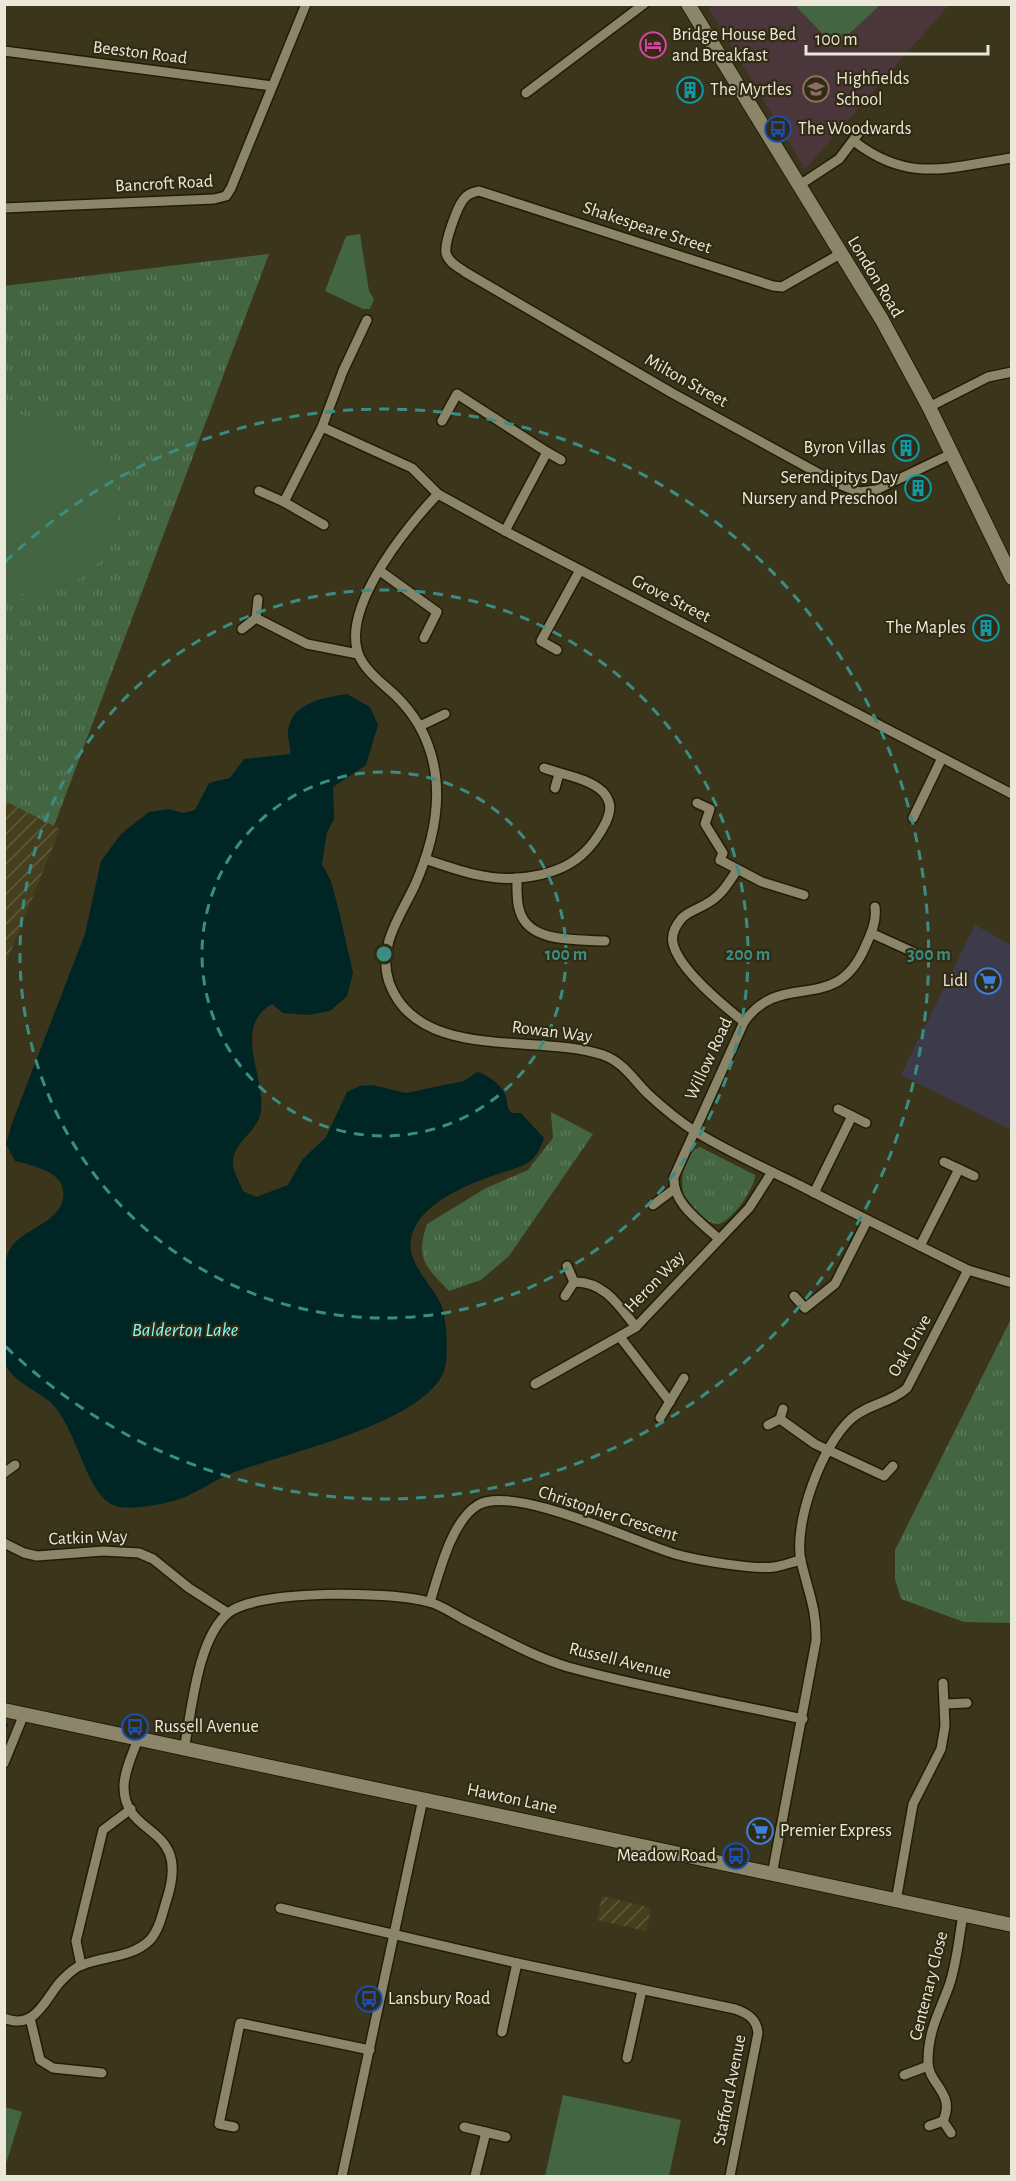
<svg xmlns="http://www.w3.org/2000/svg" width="1016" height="2181" viewBox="0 0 1016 2181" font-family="'Alegreya Sans',sans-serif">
  <defs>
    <pattern id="industrial-furrows" width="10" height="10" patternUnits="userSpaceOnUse" patternTransform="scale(1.5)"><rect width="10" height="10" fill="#463f1e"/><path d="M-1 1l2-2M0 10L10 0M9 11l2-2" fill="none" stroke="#615b3e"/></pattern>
    <pattern id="grass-tufts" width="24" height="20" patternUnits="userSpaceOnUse" patternTransform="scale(1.5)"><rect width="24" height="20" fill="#436541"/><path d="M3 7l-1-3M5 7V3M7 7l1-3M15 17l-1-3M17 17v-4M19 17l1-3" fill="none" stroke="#5e7b5c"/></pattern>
  </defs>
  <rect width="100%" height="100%" fill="#3b351c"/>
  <polygon fill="#3d3a4b" points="975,925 1011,945 1011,1130 901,1075"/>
  <g fill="url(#industrial-furrows)">
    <polygon points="5,801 60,829 5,966"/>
    <polygon points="602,1896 651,1908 646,1931 597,1920"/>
  </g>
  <polygon fill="#4b363b" points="715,4 949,5 805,169 708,8"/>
  <g fill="url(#grass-tufts)">
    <polygon points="269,254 54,826 5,801 4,286"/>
    <path d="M551,1112L593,1134L509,1256L481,1280L449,1291C426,1267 415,1259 427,1224L486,1188L528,1170L553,1138Z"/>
    <path d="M700,1147L755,1175C756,1187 729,1226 716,1224C705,1223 691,1203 684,1196C680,1180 682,1154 700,1147Z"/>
    <polygon points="1010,1321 1011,1623 964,1622 901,1599 895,1579 895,1550"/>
  </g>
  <g fill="#436541">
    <polygon points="795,5 880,5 835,47"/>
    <polygon points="360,234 369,291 374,299 370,309 363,309 325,291 346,236"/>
    <path d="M5,408C23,416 76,434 89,445C147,495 115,586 39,590L35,599L5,587Z"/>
    <polygon points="563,2095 681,2120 669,2176 545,2176"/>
    <polygon points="5,2107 22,2112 5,2167 4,2107"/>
  </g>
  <path fill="#002525" d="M347,694L370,707L378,725L366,765L333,787L334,819L327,832L322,864L331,881L339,911L353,973L347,996L330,1011L308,1015L283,1013L272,1004C232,1027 265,1075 261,1110C259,1133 231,1141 233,1165C234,1173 240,1183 243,1191L256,1197L288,1185L302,1160L326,1137L347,1092L360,1086L372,1085L406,1093L464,1081L477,1072C488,1075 499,1083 505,1094C508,1101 505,1107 512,1113H521L544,1138C541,1147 537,1156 529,1162C519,1169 504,1171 492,1176C469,1184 436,1198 420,1219C394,1254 428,1277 441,1304C447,1317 449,1358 444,1371C424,1424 281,1454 230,1474C215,1480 201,1490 185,1497C171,1503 127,1512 113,1505C84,1491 77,1425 49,1401C36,1390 8,1379 4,1360C2,1345 2,1266 8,1253C18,1229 58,1225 63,1199C68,1172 34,1166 15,1161L6,1144L12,1123L85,934L101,861L121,834L149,812L169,809L183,813L195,810L209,783L230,778L244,759L290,754C291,745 287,739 288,731C292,702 323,698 347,694Z"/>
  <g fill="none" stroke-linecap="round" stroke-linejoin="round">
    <polyline stroke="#002525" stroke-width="4" points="4,1728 6,1725"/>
    <g stroke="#221c04" stroke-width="12">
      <g id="street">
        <polyline points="4,51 272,86"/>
        <polyline points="526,93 644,4"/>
        <path d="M855,142C910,184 949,167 1012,158"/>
        <polyline points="798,186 839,159 861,130"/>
        <polyline points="4,208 214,199 226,196 231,188 306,4"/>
        <path d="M840,254L782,287L773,286L479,191C472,192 467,194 463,200C457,208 444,243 446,253C448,262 458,267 465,272L672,393L836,483L859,492L876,490L951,454"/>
        <polyline points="929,407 988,377 1012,372"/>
        <polyline points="442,421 457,394 547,452 505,531"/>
        <polyline points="322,427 412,468 438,494 505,531 1012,794"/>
        <polyline points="547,452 561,460"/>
        <polyline points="259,491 284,502"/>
        <path d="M438,494C407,526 332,617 363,663C372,677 386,686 397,697C413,713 425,733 431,754C444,798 433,844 415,885C401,915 377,946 389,982C417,1063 539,1033 603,1055C623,1062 633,1079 648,1094C662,1107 680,1122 696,1132C729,1152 764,1168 799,1185C855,1214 912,1242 968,1270L1012,1283"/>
        <polyline points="324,525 284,502 322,427 343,371 367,320"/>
        <polyline points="380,571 437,612 424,638"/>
        <polyline points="256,618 307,644 358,654"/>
        <polyline points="242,629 256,618 258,599"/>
        <polyline points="557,650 541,641 580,570"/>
        <polyline points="420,726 445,714"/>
        <polyline points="555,788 559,774"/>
        <polyline points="697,803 710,809 705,824 723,853 720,860 762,882 804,895"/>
        <polyline points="913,818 942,758"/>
        <path d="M425,859C454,869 487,881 519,878C561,874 587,860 606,822C611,811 612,802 603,792C589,778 563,775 544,768"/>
        <path d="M737,870C728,884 721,896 706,904C698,909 689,911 682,918C676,925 671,934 673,943C678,969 724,1006 744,1022"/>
        <path d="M517,878C517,889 516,902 520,912C530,944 579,939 605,941"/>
        <polyline points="871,933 915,953"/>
        <polyline points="838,1109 866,1123"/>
        <polyline points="944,1162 974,1176"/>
        <polyline points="814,1193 852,1116"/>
        <polyline points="653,1205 673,1190"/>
        <path d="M719,1239C701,1222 672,1204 674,1177L744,1022C782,968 835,1017 865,947C871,934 877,921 875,907"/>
        <polyline points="920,1246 959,1169"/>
        <polyline points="567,1266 574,1282"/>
        <path d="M565,1296L574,1282C604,1281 619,1306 636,1327"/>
        <polyline points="794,1296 805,1308 835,1284 867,1221"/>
        <polyline points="620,1337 670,1402"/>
        <polyline points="535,1384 636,1327 749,1208 772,1172"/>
        <polyline points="783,1409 780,1419 815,1444 884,1476 893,1466"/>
        <polyline points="660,1418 684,1378"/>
        <polyline points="768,1425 780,1419"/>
        <polyline points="4,1473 15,1465"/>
        <polyline points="4,1543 24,1553 37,1556 103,1551 139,1553 153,1559 189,1588 228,1613"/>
        <path d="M430,1602C439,1574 451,1521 478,1505C513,1484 635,1542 675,1554C696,1560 754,1570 774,1567C783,1566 792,1562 801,1560"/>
        <polyline points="945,1704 967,1703"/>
        <path d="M184,1749C192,1710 197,1639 228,1613C258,1589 392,1591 429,1602C441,1605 454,1614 465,1620C499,1637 532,1656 568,1667C645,1688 725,1702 803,1719"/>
        <polyline points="4,1763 24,1714"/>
        <path d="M772,1875L816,1641C817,1610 808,1591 801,1561C793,1523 822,1445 851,1419C867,1404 891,1403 907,1388L968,1270"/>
        <polyline points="896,1901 913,1804 941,1749 945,1726 943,1683"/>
        <path d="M280,1908L517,1963L735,2009C747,2013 757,2019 758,2033L730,2176"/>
        <polyline points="81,1965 76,1941 103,1830 131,1809"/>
        <path d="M4,2018C37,2032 46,1995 63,1979C68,1974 76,1967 82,1965C103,1956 132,1958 150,1940C159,1930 162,1915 166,1902C193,1822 124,1840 124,1787C124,1771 133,1753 138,1739"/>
        <polyline points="30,2018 40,2060 53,2068 102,2073"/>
        <polyline points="502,2032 517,1963"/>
        <polyline points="627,2058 642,1990"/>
        <polyline points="904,2075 928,2066"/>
        <polyline points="929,2126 943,2121"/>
        <polyline points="234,2127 219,2124 240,2023 370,2050"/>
        <polyline points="464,2127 506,2137"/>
        <path d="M951,2133L943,2121C956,2093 928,2084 928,2062C928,2029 940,2012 950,1983C957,1961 959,1937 963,1915"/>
        <polyline points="342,2176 423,1799"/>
        <polyline points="475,2176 486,2132"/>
      </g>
    </g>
    <g stroke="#221c04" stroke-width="16">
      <g id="secondary">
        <polyline points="688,4 882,320 929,407 1012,578"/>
        <polyline points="4,1710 1012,1925"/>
      </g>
    </g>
    <use href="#street" stroke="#8b856a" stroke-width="9"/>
    <use href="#secondary" stroke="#8b856a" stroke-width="14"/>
  </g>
  <g fill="none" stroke="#3b8d83" stroke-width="3" stroke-dasharray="10 8">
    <circle cx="384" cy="954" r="182"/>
    <circle cx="384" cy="954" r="364"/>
    <path d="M5 562A545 545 0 1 1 5 1346"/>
  </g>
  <defs>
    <g id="hotel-ring" transform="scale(1.35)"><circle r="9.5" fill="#312b13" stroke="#d1479c" stroke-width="1.5"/><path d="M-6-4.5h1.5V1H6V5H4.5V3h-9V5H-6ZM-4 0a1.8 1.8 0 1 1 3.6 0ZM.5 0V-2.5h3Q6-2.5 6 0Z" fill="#d1479c"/></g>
    <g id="school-ring" transform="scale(1.35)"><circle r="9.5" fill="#312b13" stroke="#8d6e63" stroke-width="1.5"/><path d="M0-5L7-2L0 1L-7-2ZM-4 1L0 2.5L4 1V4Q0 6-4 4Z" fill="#8d6e63"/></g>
    <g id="building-ring" transform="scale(1.35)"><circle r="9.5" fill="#312b13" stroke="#0f9aa8" stroke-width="1.5"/><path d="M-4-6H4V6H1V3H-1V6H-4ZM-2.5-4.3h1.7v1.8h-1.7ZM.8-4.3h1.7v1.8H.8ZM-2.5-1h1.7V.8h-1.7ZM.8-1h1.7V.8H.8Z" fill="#0f9aa8"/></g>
    <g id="bus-ring" transform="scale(1.35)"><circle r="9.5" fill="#312b13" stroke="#1a4fb4" stroke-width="1.5"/><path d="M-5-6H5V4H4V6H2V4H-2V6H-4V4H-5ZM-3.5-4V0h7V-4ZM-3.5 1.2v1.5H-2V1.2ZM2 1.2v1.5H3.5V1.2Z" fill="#1a4fb4"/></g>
    <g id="supermarket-ring" transform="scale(1.35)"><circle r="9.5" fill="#312b13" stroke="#3f7fe0" stroke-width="1.5"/><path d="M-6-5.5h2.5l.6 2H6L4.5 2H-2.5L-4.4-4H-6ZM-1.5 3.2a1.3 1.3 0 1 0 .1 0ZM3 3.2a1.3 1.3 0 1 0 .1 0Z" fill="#3f7fe0"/></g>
  </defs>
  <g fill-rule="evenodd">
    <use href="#hotel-ring" x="653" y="45"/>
    <use href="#school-ring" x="816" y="89"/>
    <use href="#building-ring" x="690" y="90"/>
    <use href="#bus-ring" x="778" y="129"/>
    <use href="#building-ring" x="906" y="448"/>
    <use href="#building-ring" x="918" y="488"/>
    <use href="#building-ring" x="986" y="628"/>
    <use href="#supermarket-ring" x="988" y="981"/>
    <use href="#bus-ring" x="135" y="1727"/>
    <use href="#supermarket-ring" x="760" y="1831"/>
    <use href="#bus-ring" x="736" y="1856"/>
    <use href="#bus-ring" x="369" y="1999"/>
  </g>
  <g text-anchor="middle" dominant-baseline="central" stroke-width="4.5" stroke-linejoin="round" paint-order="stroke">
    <g font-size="18" fill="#ece8d9" stroke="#312b13" text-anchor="start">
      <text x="672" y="35">Bridge House Bed<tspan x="672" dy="21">and Breakfast</tspan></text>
      <text x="836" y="79">Highfields<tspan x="836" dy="21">School</tspan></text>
      <text x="710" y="90">The Myrtles</text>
      <text x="798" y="129">The Woodwards</text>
      <text x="886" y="448" text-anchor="end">Byron Villas</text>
      <text x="898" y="478" text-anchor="end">Serendipitys Day<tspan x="898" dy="21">Nursery and Preschool</tspan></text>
      <text x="966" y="628" text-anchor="end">The Maples</text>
      <text x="968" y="981" text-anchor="end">Lidl</text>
      <text x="154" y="1727">Russell Avenue</text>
      <text x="780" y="1831">Premier Express</text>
      <text x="716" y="1856" text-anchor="end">Meadow Road</text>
      <text x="388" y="1999">Lansbury Road</text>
    </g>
    <g font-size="18" fill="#ece8d9" stroke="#312b13">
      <text transform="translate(140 53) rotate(7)">Beeston Road</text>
      <text transform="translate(164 184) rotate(-3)">Bancroft Road</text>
      <text transform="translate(647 228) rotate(18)">Shakespeare Street</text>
      <text transform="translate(875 277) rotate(59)">London Road</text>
      <text transform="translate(686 381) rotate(29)">Milton Street</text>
      <text transform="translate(671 599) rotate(27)">Grove Street</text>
      <text transform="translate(552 1032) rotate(7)">Rowan Way</text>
      <text transform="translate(709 1059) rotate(-65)">Willow Road</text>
      <text transform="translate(655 1282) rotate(-46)">Heron Way</text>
      <text transform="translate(910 1346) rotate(-60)">Oak Drive</text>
      <text transform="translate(608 1514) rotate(18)">Christopher Crescent</text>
      <text transform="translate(88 1538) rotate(-2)">Catkin Way</text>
      <text transform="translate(620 1661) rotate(14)">Russell Avenue</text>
      <text transform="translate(512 1799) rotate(12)">Hawton Lane</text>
      <text transform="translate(929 1986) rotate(-76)">Centenary Close</text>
      <text transform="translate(730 2090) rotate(-79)">Stafford Avenue</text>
    </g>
    <g font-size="20" font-style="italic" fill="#80fbfc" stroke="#312b13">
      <text x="185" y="1330">Balderton Lake</text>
    </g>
  </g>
  <circle cx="384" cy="954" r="9" fill="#3b8d83" stroke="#312b13" stroke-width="3"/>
  <g font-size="18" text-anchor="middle" font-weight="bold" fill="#3b8d83" stroke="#312b13" stroke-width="4.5" stroke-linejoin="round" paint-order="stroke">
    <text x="566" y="960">100 m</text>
    <text x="748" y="960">200 m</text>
    <text x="929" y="960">300 m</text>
  </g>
  <rect width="1016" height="2181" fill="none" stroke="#ece8d9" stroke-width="12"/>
  <path d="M806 45v9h182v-9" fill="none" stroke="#ece8d9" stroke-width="3"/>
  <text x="815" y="45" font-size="18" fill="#ece8d9" stroke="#312b13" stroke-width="4.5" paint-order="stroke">100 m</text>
</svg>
